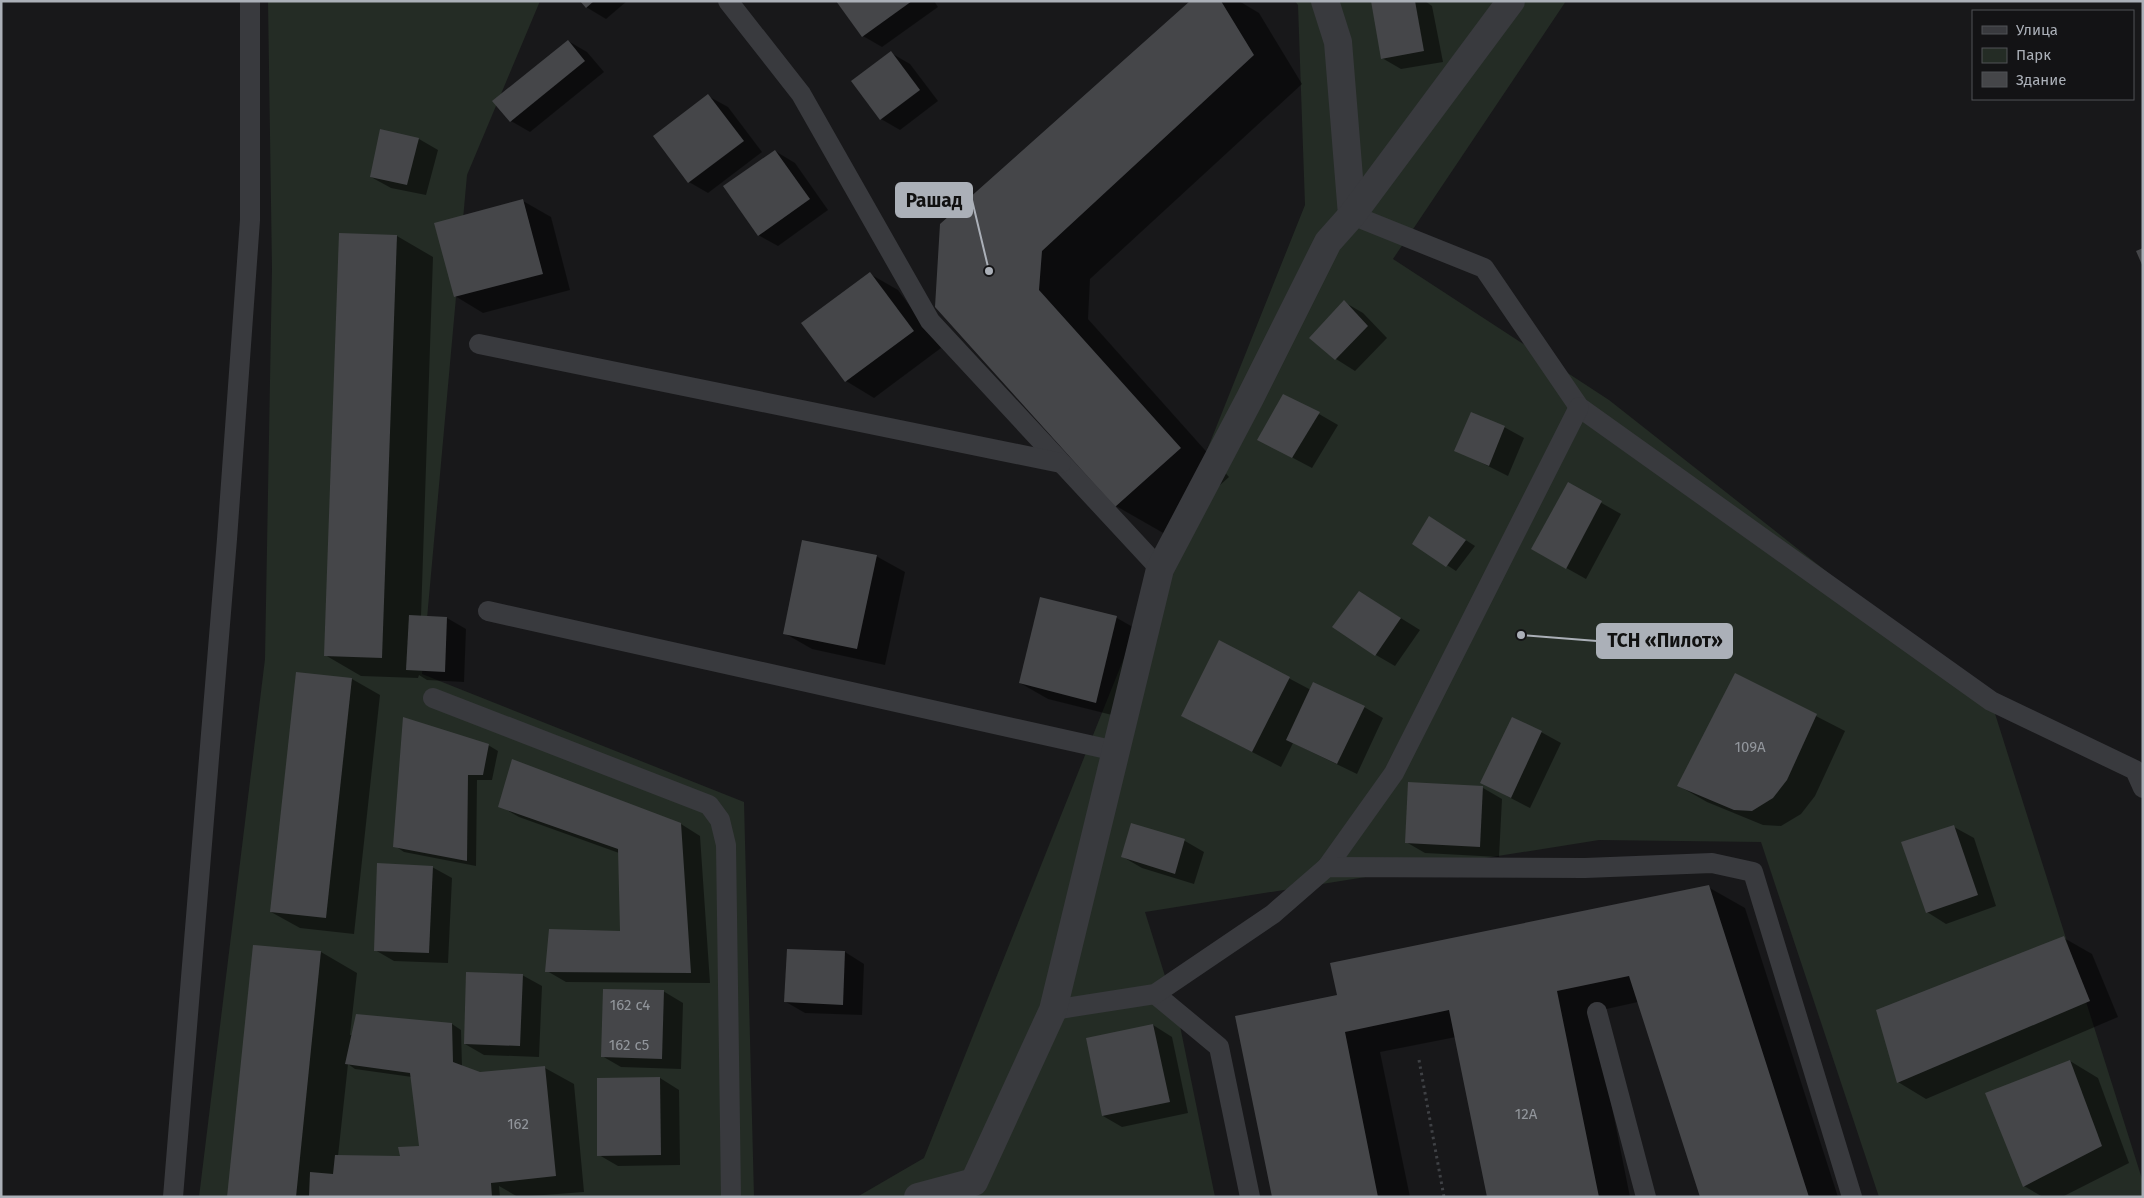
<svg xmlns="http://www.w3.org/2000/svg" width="2144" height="1198" viewBox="0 0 2144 1198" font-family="'Fira Sans',sans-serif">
  <rect width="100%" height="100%" fill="#18181a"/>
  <g fill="#242c25">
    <polygon points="268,1 540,1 467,175 422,674 744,802 754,1197 199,1197 265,659 272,269"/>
    <polygon points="1295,1 1566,1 1393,259 1609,400 1991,701 2143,1182 2143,1197 1879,1197 1761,842 1599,840 1145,912 1179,1021 1215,1197 857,1197 924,1158 1305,205 1298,5"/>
  </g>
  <g fill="#0007" fill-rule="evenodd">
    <polygon points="581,1 627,1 606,19 586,7"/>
    <polygon points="838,1 934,1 938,7 882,47 863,36"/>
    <polygon points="1192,1 1239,1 1259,13 1302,84 1090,279 1088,319 1229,477 1165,534 1116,506 937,306"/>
    <polygon points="1372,1 1425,1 1432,6 1443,62 1401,69 1382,58"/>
    <polygon points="568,41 587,52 604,72 530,132 511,121"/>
    <polygon points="891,53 910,64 938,101 900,130 881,119"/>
    <polygon points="708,96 728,107 762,152 708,193 689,182"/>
    <polygon points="419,139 438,150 426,195 391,188 371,177"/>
    <polygon points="775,151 795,163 828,210 778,246 758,235"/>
    <polygon points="523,201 551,217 570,290 483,313 455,296"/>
    <polygon points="397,236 433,257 421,617 447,618 466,629 464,682 427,680 419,675 418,678 361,676 325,655"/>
    <polygon points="870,274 898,290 941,348 874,398 846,381 802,323"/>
    <polygon points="1344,302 1363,313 1387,338 1355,371 1336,359 1311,338"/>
    <polygon points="1319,414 1338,425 1312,468 1278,450"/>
    <polygon points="1504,427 1524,438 1508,476 1456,450"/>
    <polygon points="1568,484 1621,514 1586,579 1552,560"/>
    <polygon points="1439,523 1475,546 1456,571 1413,543"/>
    <polygon points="876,556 905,572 885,665 812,649 784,633"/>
    <polygon points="1041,599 1117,618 1145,634 1124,718 1048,699 1020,683"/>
    <polygon points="1378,604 1420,630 1395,666 1376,655"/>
    <polygon points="1220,642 1311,690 1364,707 1383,718 1357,774 1293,743 1281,767 1182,716"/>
    <polygon points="1736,675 1845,731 1815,796 1801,814 1781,826 1763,825 1707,802 1679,786"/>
    <polygon points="352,679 380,695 354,934 300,928 271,912"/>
    <polygon points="1541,732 1561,743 1530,808 1482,783"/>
    <polygon points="488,745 498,751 492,780 477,780 476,866 404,852 395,846"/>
    <polygon points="1483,788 1502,799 1499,857 1425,853 1406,842"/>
    <polygon points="500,806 681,824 700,836 710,983 566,982 547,971 622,933 619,853 519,817"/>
    <polygon points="1132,825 1185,841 1204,852 1194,884 1142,868 1123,857"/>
    <polygon points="1954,827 1974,838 1996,906 1946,924 1927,912"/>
    <polygon points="432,867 452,878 448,963 394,961 375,950"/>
    <polygon points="1708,887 1745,908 1838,1197 1701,1197 1638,1002 1593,1012 1630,1197 1488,1197 1456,1037 1380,1052 1410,1197 1273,1197 1338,996"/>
    <polygon points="2064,938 2092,954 2118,1017 1926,1099 1898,1082"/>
    <path d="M321,952L357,973L350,1035L452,1024L461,1030L462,1067L480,1074L545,1068L574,1084L584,1192L518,1197L499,1186L500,1197H228ZM348,1064L355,1069L412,1077L420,1147L402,1157L338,1156Z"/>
    <polygon points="845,952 864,964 862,1015 805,1013 786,1002"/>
    <polygon points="522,975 542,986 539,1057 484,1055 465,1044"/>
    <polygon points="663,991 683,1003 681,1069 621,1067 602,1056"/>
    <polygon points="1153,1025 1172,1037 1188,1113 1122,1127 1103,1116"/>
    <polygon points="2070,1061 2098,1078 2129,1163 2062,1197 2043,1197 2024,1186"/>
    <polygon points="660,1078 679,1090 680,1165 618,1166 599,1155"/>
  </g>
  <g fill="#454649">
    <polygon points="580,1 594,1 586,8"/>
    <polygon points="836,1 912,1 862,37"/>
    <polygon points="1190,1 1221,1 1254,55 1042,251 1039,290 1181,448 1115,507 935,307 940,224"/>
    <polygon points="1371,1 1415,1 1424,51 1381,59"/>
    <polygon points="568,40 585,61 510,122 492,101"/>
    <polygon points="891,51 920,90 880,120 851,81"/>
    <polygon points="708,94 744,141 688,183 653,136"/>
    <polygon points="380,129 419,138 407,185 370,177"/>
    <polygon points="775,150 810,199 758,236 723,186"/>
    <polygon points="523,199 543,274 454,297 434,223"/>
    <polygon points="339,233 397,235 382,658 324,656"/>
    <polygon points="2143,248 2143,267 2136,251"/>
    <polygon points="870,272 914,331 845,382 801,323"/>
    <polygon points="1344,300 1368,326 1335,360 1309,338"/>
    <polygon points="1283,394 1320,412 1292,458 1257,440"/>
    <polygon points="1471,412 1505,426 1489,466 1454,451"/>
    <polygon points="1568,482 1602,501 1566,569 1531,549"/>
    <polygon points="1429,516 1466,540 1446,567 1412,544"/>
    <polygon points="802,540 877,555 857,649 783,634"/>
    <polygon points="1359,591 1401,618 1375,656 1332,627"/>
    <polygon points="1040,597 1117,616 1096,703 1019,683"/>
    <polygon points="409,615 447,617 445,672 406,670"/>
    <polygon points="1219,640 1290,677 1252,752 1181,716"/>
    <polygon points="296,672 352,678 326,918 270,912"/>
    <polygon points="1735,673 1817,714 1787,780 1773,798 1752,811 1734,810 1677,786"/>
    <polygon points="1313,682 1365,706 1337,764 1286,740"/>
    <polygon points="403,717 489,744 483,775 468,775 467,861 393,847"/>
    <polygon points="1512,717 1542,731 1511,798 1480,783"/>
    <polygon points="512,759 681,823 691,973 545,972 549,929 620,931 618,849 498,807"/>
    <polygon points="1408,782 1483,786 1480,847 1405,843"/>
    <polygon points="1131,823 1185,839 1175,874 1121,857"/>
    <polygon points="1954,825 1978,895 1926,913 1901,842"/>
    <polygon points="377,863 433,866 429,953 374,951"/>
    <polygon points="1709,885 1809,1197 1700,1197 1629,976 1557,991 1599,1197 1487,1197 1449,1010 1345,1032 1378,1197 1272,1197 1235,1016 1337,995 1330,963"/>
    <polygon points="2064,936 2090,1001 1897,1083 1876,1010"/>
    <polygon points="253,945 321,951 296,1197 227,1197"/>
    <polygon points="787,949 845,951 843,1005 784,1002"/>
    <polygon points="466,972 523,974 520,1046 464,1044"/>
    <polygon points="603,989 664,990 662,1059 601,1057"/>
    <polygon points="356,1014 452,1023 453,1062 480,1072 545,1066 556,1176 491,1183 492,1197 309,1197 310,1172 333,1174 335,1155 400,1156 398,1147 419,1146 410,1073 345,1064"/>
    <polygon points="1153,1024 1170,1102 1102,1116 1086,1038"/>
    <polygon points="2070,1060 2102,1146 2023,1187 1985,1093"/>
    <polygon points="660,1077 661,1155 597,1156 597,1078"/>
  </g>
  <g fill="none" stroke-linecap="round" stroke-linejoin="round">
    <polyline stroke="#3f4145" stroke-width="3" stroke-dasharray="2.5 4" stroke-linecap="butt" points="1419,1060 1444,1197"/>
    <g stroke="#393a3e" stroke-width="20">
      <polyline points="728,1 801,94 930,321 1160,569"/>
      <polyline points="1352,215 1484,268 1579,407 1991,701 2135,770 2143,788"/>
      <polyline points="479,344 1061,463"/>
      <polyline points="488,611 1116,751"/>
      <polyline points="433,698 709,805 720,820 726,845 731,1197"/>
      <polyline points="1327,867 1394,773 1579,407"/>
      <polyline points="1155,994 1219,1047 1250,1197"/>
      <polyline points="1053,1010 1155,994 1273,914 1327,867 1585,868 1712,863 1753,872 1852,1197"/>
      <polyline points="1597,1012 1646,1197"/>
      <polyline points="173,1197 227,539 250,220 250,1"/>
    </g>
    <g stroke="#393a3e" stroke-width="28">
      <polyline points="1325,1 1338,42 1352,215"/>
      <polyline points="918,1197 974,1182 1053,1010 1160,569 1250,398 1328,242 1352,215 1511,1"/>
    </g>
  </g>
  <g text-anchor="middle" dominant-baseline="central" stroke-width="4" stroke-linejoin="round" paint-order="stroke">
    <g font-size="15" fill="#92969c">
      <text x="1750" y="747">109А</text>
      <text x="630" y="1005">162 с4</text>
      <text x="629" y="1045">162 c5</text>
      <text x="1526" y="1114">12А</text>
      <text x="518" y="1124">162</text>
    </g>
  </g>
  <path fill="none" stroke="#abb0b8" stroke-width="2" d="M989 271L972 200M1521 635L1597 641"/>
  <g fill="#abb0b8" stroke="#131315" stroke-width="2">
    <circle cx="989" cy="271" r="5"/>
    <circle cx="1521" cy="635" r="5"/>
  </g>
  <g fill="#abb0b8" stroke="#abb0b8" stroke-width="2">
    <rect x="896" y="183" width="76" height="34" rx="5"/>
    <rect x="1597" y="624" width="135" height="34" rx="5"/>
  </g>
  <g font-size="19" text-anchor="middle" font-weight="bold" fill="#111">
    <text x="934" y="207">Рашад</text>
    <text x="1665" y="647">ТСН «Пилот»</text>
  </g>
  <rect width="2144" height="1198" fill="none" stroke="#abb0b8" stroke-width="5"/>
  <rect x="1972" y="10" width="162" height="90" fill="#131315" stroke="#505256"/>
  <rect x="1982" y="26" width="25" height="8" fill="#393a3e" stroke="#505256"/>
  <text x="2016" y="35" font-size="15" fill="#abb0b8">Улица</text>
  <rect x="1982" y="48" width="25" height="15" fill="#242c25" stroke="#505256"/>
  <text x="2016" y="60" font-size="15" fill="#abb0b8">Парк</text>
  <rect x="1982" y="72" width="25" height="15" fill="#454649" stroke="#505256"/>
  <text x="2016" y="85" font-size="15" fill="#abb0b8">Здание</text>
</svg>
